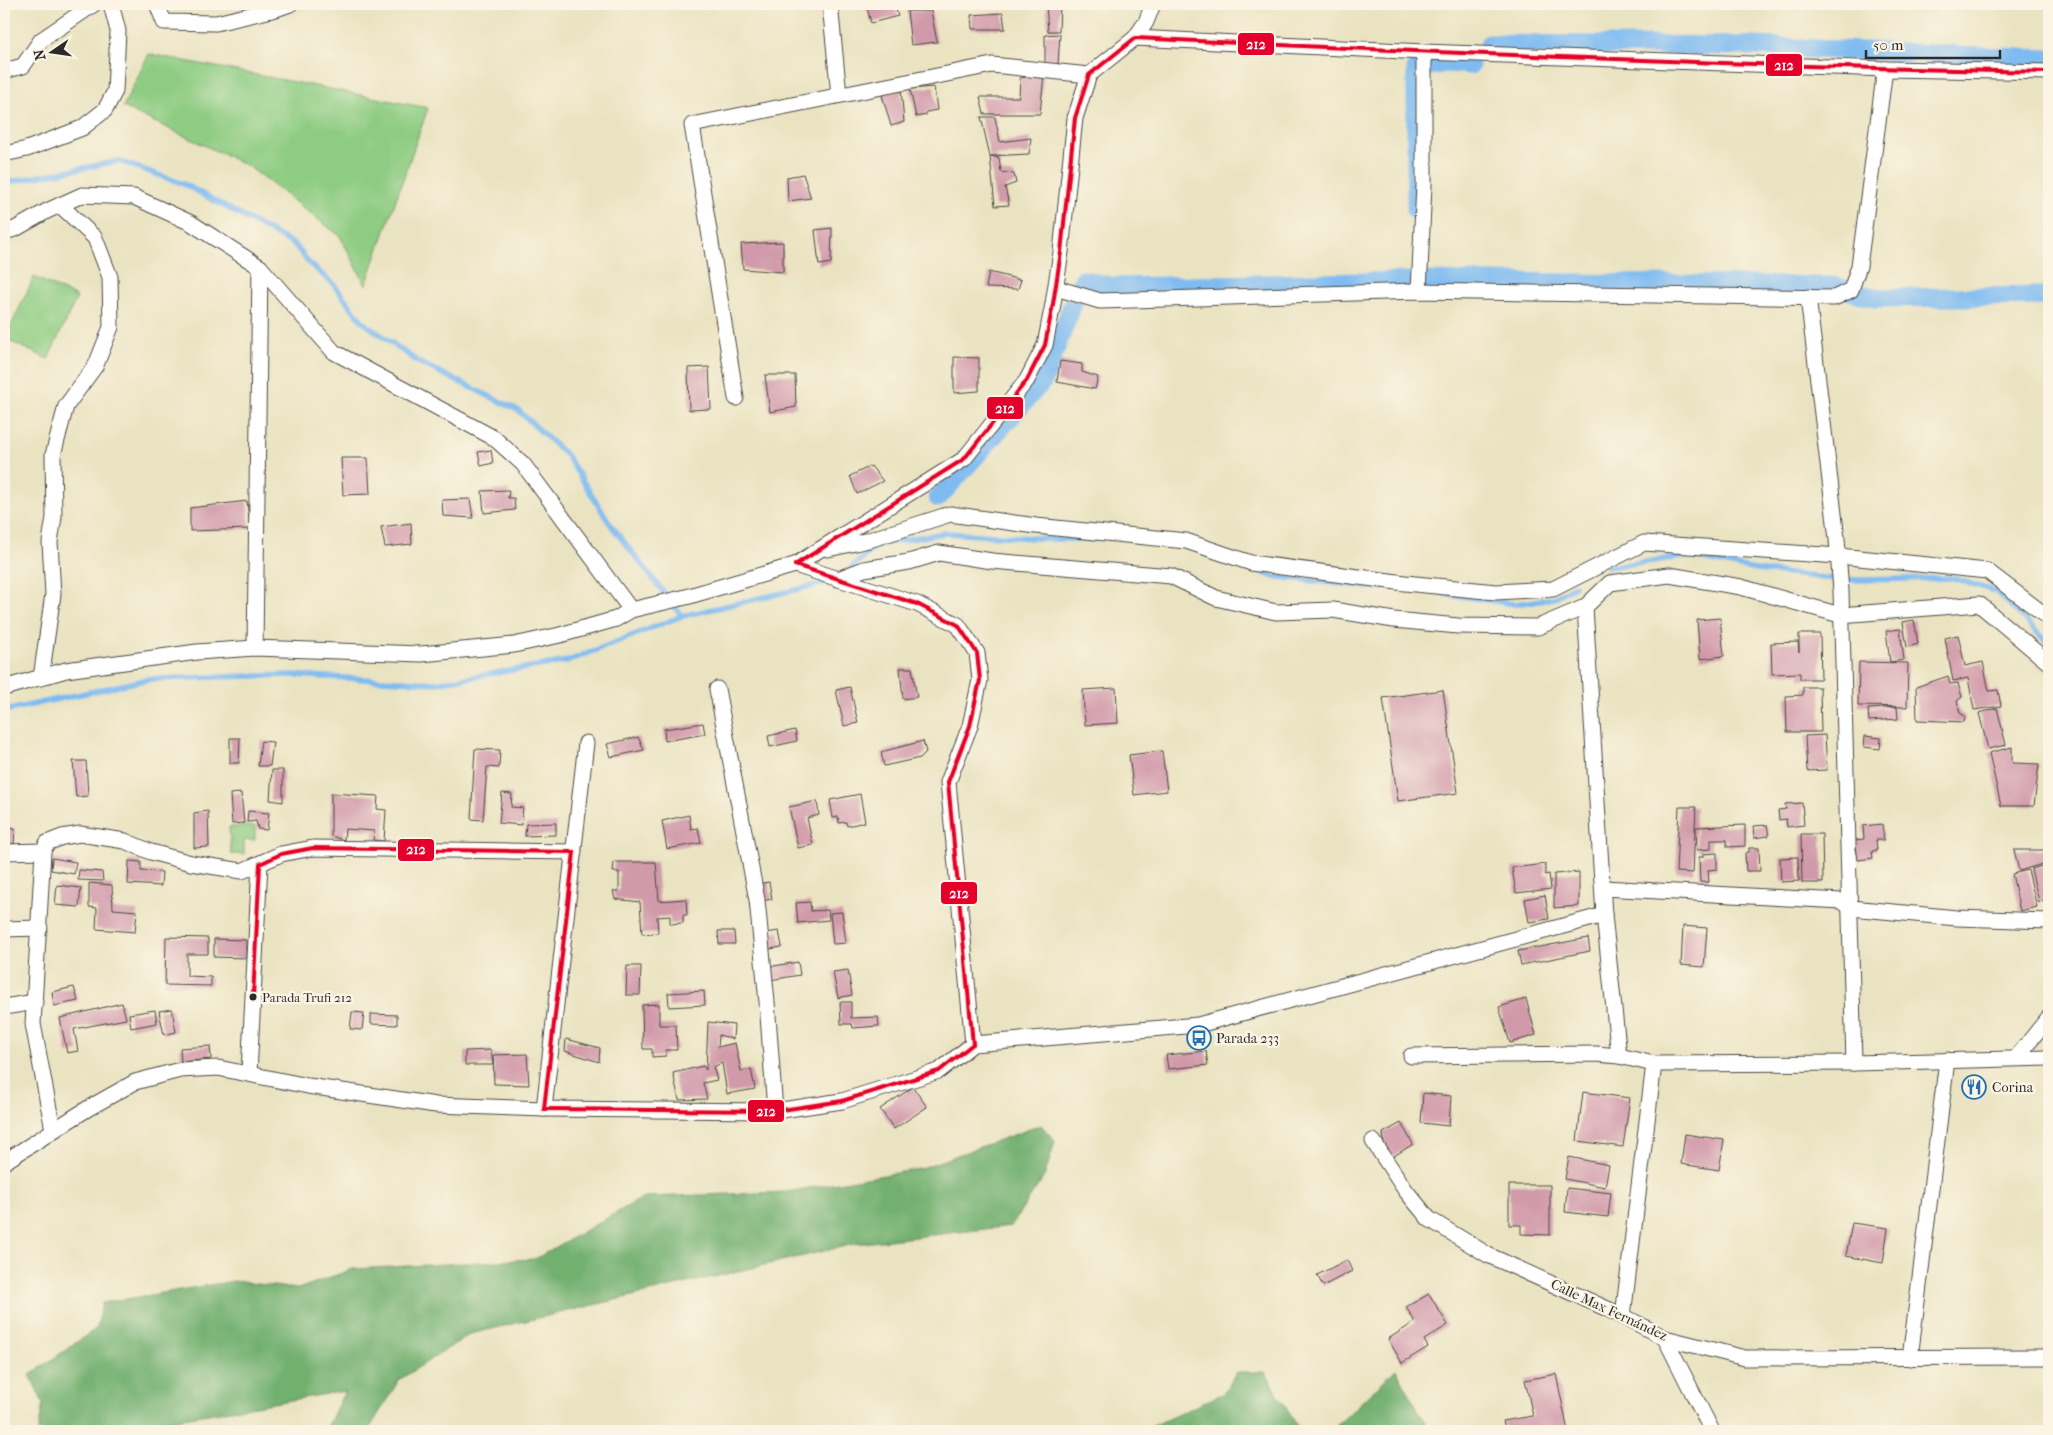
<svg xmlns="http://www.w3.org/2000/svg" width="2053" height="1435" viewBox="0 0 2053 1435" font-family="'IM FELL French Canon',serif">
  <rect width="100%" height="100%" fill="#fcf5e5"/>
  <filter id="ink" filterUnits="userSpaceOnUse"><feTurbulence type="fractalNoise" baseFrequency=".02" numOctaves="2"/><feDisplacementMap in="SourceGraphic" scale="10" xChannelSelector="R" yChannelSelector="G"/><feConvolveMatrix kernelMatrix="1 2 1 2 8 2 1 2 1" color-interpolation-filters="sRGB"/></filter>
  <filter id="wash" filterUnits="userSpaceOnUse"><feTurbulence type="fractalNoise" baseFrequency=".0096" numOctaves="4" result="noise"/><feDisplacementMap in="SourceGraphic" scale="20" xChannelSelector="R" yChannelSelector="G"/><feGaussianBlur stdDeviation="1.12" result="paint"/><feColorMatrix in="noise" values="0 0 0 0 0 0 0 0 0 0 0 0 0 0 0 0 0 1.4 0 .05"/><feComposite in="paint" operator="in"/></filter>
  <g filter="url(#wash)">
    <rect width="100%" height="100%" fill="#eae3c1"/>
    <g fill="#8dcc82" stroke="#5c7c56">
      <polygon points="149,54 428,108 366,285 340,236 248,166 123,107"/>
      <polygon points="34,277 77,297 48,359 5,339"/>
      <polygon points="255,826 255,840 244,840 244,854 231,854 229,827"/>
    </g>
    <g fill="#72b070" stroke="#4e6e4e">
      <polygon points="1041,1125 1055,1141 1045,1175 1011,1226 854,1244 470,1334 399,1380 368,1431 325,1431 345,1391 106,1431 38,1431 43,1403 30,1375 97,1328 102,1303 234,1281 298,1289 353,1269 535,1259 644,1197 786,1192 919,1169"/>
      <polygon points="1396,1369 1427,1426 1417,1431 1331,1431"/>
      <polygon points="1236,1372 1265,1372 1300,1431 1142,1431 1224,1393"/>
    </g>
    <g fill="none" stroke-linecap="round" stroke-linejoin="round">
      <g stroke="#7fbbf1" stroke-width="5.5">
        <polyline points="4,183 119,161 184,184 295,245 309,263 334,285 363,322 418,362 518,410 567,456 611,525 682,616 834,581"/>
        <polyline points="1608,567 1689,556 1756,570 1824,578 1860,580 1953,578 1997,592 2049,644"/>
        <polyline points="851,568 879,544 944,533 1055,539 1094,539"/>
        <polyline points="1258,570 1271,576 1369,587 1387,587"/>
        <polyline points="1445,594 1515,604 1554,598 1574,586"/>
        <polyline points="4,711 149,679 291,675 436,683 568,661 682,616"/>
      </g>
      <g stroke="#7fbbf1" stroke-width="19">
        <polyline points="1489,44 1755,46 2049,59"/>
        <polyline points="1416,210 1416,69 1446,63 1470,65"/>
        <polyline points="1081,285 1083,280 1114,287 1412,281 1834,286 1874,298 2049,296"/>
        <polyline points="938,498 1043,381 1073,304"/>
      </g>
    </g>
    <g id="blocks">
      <g fill="#d19aaa">
        <polygon points="866,4 894,4 898,16 871,23"/>
        <polygon points="1046,4 1060,4 1059,31 1048,31"/>
        <polygon points="907,11 931,11 937,42 911,45"/>
        <polygon points="1003,13 1005,29 972,29 971,15"/>
        <polygon points="1060,34 1058,64 1045,64 1045,35"/>
        <polygon points="1044,74 1040,114 984,114 980,97 1019,97 1020,78"/>
        <polygon points="934,87 937,110 926,112 926,115 916,117 910,89"/>
        <polygon points="901,89 904,122 891,126 882,95"/>
        <polygon points="981,117 995,117 1000,142 1031,138 1029,154 990,156"/>
        <polygon points="990,156 999,158 1001,172 1014,174 1016,183 1005,187 1009,205 995,206"/>
        <polygon points="803,174 811,198 788,201 787,177"/>
        <polygon points="832,228 831,263 819,265 815,230"/>
        <polygon points="783,242 783,272 743,269 741,244"/>
        <polygon points="989,272 1021,280 1018,289 986,288"/>
        <polygon points="954,357 979,358 979,391 954,393"/>
        <polygon points="1060,361 1082,364 1082,372 1098,377 1095,389 1057,382"/>
        <polygon points="709,367 711,409 689,410 688,368"/>
        <polygon points="765,375 795,375 796,407 770,412"/>
        <polygon points="491,450 493,463 481,466 478,452"/>
        <polygon points="341,458 368,458 370,494 343,495"/>
        <polygon points="871,466 883,481 857,494 850,476"/>
        <polygon points="509,490 508,498 514,498 515,510 484,513 482,491"/>
        <polygon points="470,499 473,518 443,516 442,500"/>
        <polygon points="247,501 250,529 190,531 190,508"/>
        <polygon points="411,523 412,544 385,547 381,527"/>
        <polygon points="1720,618 1724,656 1700,659 1697,620"/>
        <polygon points="1914,620 1918,644 1907,647 1903,622"/>
        <polygon points="1900,629 1904,660 1890,662 1886,631"/>
        <polygon points="1799,634 1820,634 1821,679 1800,679 1800,673 1772,674 1771,643 1798,642 1799,652"/>
        <polygon points="1958,635 1965,666 1983,662 1989,691 1998,690 2001,706 1974,710 1968,678 1953,681 1945,638"/>
        <polygon points="1859,662 1908,663 1907,707 1858,706"/>
        <polygon points="900,668 912,668 917,697 903,699"/>
        <polygon points="1948,676 1950,684 1958,683 1962,697 1957,701 1960,713 1965,716 1964,722 1917,720 1916,687"/>
        <polygon points="850,687 858,723 844,726 836,690"/>
        <polygon points="1803,687 1820,687 1821,732 1787,732 1786,696 1803,695"/>
        <polygon points="1116,688 1118,723 1085,725 1083,690"/>
        <polygon points="1443,690 1458,793 1398,801 1383,698"/>
        <polygon points="1897,707 1898,719 1869,721 1868,709"/>
        <polygon points="1997,708 2006,745 1988,749 1979,713"/>
        <polygon points="703,723 705,734 665,741 664,729"/>
        <polygon points="795,730 797,741 770,747 768,736"/>
        <polygon points="1825,735 1827,770 1807,771 1805,736"/>
        <polygon points="1865,736 1881,738 1880,749 1864,747"/>
        <polygon points="638,737 644,750 611,757 607,744"/>
        <polygon points="230,738 240,738 239,763 230,763"/>
        <polygon points="261,741 273,742 270,766 258,766"/>
        <polygon points="923,741 926,752 920,758 884,766 881,752"/>
        <polygon points="2012,747 2012,763 2039,764 2034,806 2001,806 1989,753"/>
        <polygon points="475,749 500,750 499,768 487,767 483,820 471,819"/>
        <polygon points="1162,751 1167,791 1134,795 1129,755"/>
        <polygon points="73,761 86,761 88,796 76,797"/>
        <polygon points="272,770 283,770 283,802 270,800"/>
        <polygon points="241,793 244,823 232,824 230,794"/>
        <polygon points="331,793 378,796 377,809 386,810 384,841 373,840 374,831 345,829 344,840 331,836"/>
        <polygon points="502,793 512,794 511,807 523,808 521,825 499,823"/>
        <polygon points="860,794 865,822 847,826 846,822 839,823 838,817 833,818 830,800"/>
        <polygon points="817,801 819,815 807,818 813,845 798,848 789,807"/>
        <polygon points="1802,803 1804,825 1787,827 1786,819 1779,820 1778,810 1786,809 1785,804"/>
        <polygon points="1679,807 1696,807 1693,873 1676,872"/>
        <polygon points="208,811 209,847 194,848 194,813"/>
        <polygon points="248,811 269,813 267,830 258,829 256,821 247,822"/>
        <polygon points="689,815 691,829 698,828 701,843 667,849 662,821"/>
        <polygon points="556,823 556,835 525,836 526,824"/>
        <polygon points="1882,824 1884,840 1876,840 1877,850 1872,851 1873,858 1858,860 1855,840 1864,839 1863,826"/>
        <polygon points="1745,825 1745,846 1727,847 1727,840 1711,840 1711,849 1697,850 1696,827"/>
        <polygon points="1767,825 1769,836 1754,838 1753,826"/>
        <polygon points="4,827 15,829 14,844 4,843"/>
        <polygon points="1801,834 1822,834 1823,883 1802,883"/>
        <polygon points="1749,848 1759,848 1760,871 1746,871 1745,853 1749,852"/>
        <polygon points="2014,850 2049,850 2049,862 2019,871"/>
        <polygon points="1717,853 1717,869 1708,870 1709,882 1700,882 1699,857 1703,857 1703,854"/>
        <polygon points="1798,857 1799,881 1781,882 1780,858"/>
        <polygon points="52,858 76,862 74,874 51,870"/>
        <polygon points="129,861 141,862 141,871 162,872 161,886 128,884"/>
        <polygon points="614,862 656,862 659,901 686,899 687,915 683,915 683,923 670,924 670,916 657,917 658,933 642,934 640,902 615,899 613,891 619,891 619,872 613,872"/>
        <polygon points="1545,864 1545,875 1549,874 1551,889 1516,893 1512,868"/>
        <polygon points="2042,866 2049,899 2039,902 2031,869"/>
        <polygon points="79,870 102,872 103,881 78,880"/>
        <polygon points="2028,870 2037,907 2020,911 2012,874"/>
        <polygon points="1579,872 1579,906 1554,908 1554,874"/>
        <polygon points="769,882 772,899 751,903 752,885"/>
        <polygon points="89,883 112,885 113,909 137,911 135,932 96,929 97,908 89,907"/>
        <polygon points="57,885 81,888 79,907 55,905"/>
        <polygon points="1545,895 1549,919 1529,922 1525,899"/>
        <polygon points="810,902 811,911 828,910 829,920 798,923 796,903"/>
        <polygon points="842,912 846,943 833,944 830,913"/>
        <polygon points="1683,926 1707,928 1704,967 1681,965"/>
        <polygon points="718,931 734,931 735,944 719,944"/>
        <polygon points="779,931 782,947 763,950 760,934"/>
        <polygon points="166,937 208,938 208,954 187,954 187,976 211,977 211,986 165,985"/>
        <polygon points="1588,938 1590,951 1521,965 1518,951"/>
        <polygon points="214,939 246,940 246,958 214,957"/>
        <polygon points="798,962 800,975 770,980 768,967"/>
        <polygon points="627,966 641,966 640,995 626,995"/>
        <polygon points="848,970 852,995 838,998 833,972"/>
        <polygon points="74,987 78,1001 54,1006 52,992"/>
        <polygon points="704,991 705,1005 669,1007 668,993"/>
        <polygon points="1526,999 1536,1035 1510,1043 1499,1007"/>
        <polygon points="840,1002 851,1002 851,1018 878,1017 879,1026 853,1028 852,1024 841,1024"/>
        <polygon points="122,1003 126,1019 74,1029 78,1051 67,1053 60,1018"/>
        <polygon points="659,1004 659,1025 676,1025 677,1050 666,1050 666,1056 652,1057 652,1049 643,1049 642,1005"/>
        <polygon points="172,1009 176,1032 164,1035 159,1011"/>
        <polygon points="155,1010 157,1023 131,1028 129,1014"/>
        <polygon points="352,1012 364,1013 362,1030 350,1029"/>
        <polygon points="371,1014 397,1015 397,1025 371,1024"/>
        <polygon points="708,1022 734,1025 733,1039 719,1035 718,1047 735,1043 741,1071 751,1069 755,1089 727,1094 722,1063 713,1067 717,1080 703,1083 707,1099 679,1100 673,1073 703,1066 706,1070"/>
        <polygon points="566,1039 600,1048 599,1062 565,1051"/>
        <polygon points="210,1046 211,1059 181,1062 180,1048"/>
        <polygon points="491,1050 493,1065 465,1065 465,1051"/>
        <polygon points="1206,1051 1208,1065 1168,1069 1166,1055"/>
        <polygon points="527,1054 529,1085 494,1084 493,1055"/>
        <polygon points="913,1087 927,1107 894,1129 880,1109"/>
        <polygon points="1583,1092 1630,1098 1623,1147 1577,1141"/>
        <polygon points="1423,1093 1451,1096 1449,1126 1421,1123"/>
        <polygon points="1401,1123 1413,1144 1391,1158 1384,1146 1383,1133"/>
        <polygon points="1685,1134 1724,1140 1719,1170 1681,1164"/>
        <polygon points="1569,1157 1609,1165 1605,1187 1565,1179"/>
        <polygon points="1509,1185 1550,1185 1550,1235 1521,1234 1521,1225 1509,1225"/>
        <polygon points="1567,1188 1611,1193 1608,1217 1565,1212"/>
        <polygon points="1852,1223 1888,1228 1883,1263 1846,1256"/>
        <polygon points="1347,1260 1352,1271 1323,1286 1317,1275"/>
        <polygon points="1429,1294 1448,1325 1424,1340 1428,1347 1402,1363 1388,1339 1415,1322 1406,1307"/>
        <polygon points="1556,1374 1568,1431 1506,1431 1503,1421 1533,1416 1525,1380"/>
      </g>
    </g>
  </g>
  <g filter="url(#ink)">
    <use href="#blocks" fill-opacity="0" stroke="#484742" stroke-width="1"/>
    <g fill="none" stroke-linecap="round" stroke-linejoin="round">
      <g stroke="#484742" stroke-width="17">
        <g id="street">
          <polyline points="157,4 164,22 216,23 276,9 290,4"/>
          <polyline points="830,4 839,95"/>
          <polyline points="1135,38 1424,52 1885,69 2049,72"/>
          <polyline points="4,71 23,66 41,40 94,4"/>
          <polyline points="4,154 27,149 82,128 105,110 115,91 118,31 111,4"/>
          <polyline points="4,232 15,229 47,211 82,195 134,197 191,223 260,267 334,352 494,438 523,464 631,610"/>
          <polyline points="1056,288 1100,301 1419,291 1834,298 1851,290 1859,266 1885,69"/>
          <polyline points="1419,291 1424,185 1424,52"/>
          <polyline points="1808,297 1837,539 1841,591 1854,1063"/>
          <polyline points="736,398 692,125 992,65 1089,75"/>
          <polyline points="828,549 869,540 950,514 1036,526 1186,541 1251,563 1405,583 1496,592 1553,589 1644,543 1839,556 1987,571 2049,618"/>
          <polyline points="795,565 917,604 958,625 977,653 980,680 970,726 948,782 973,1044"/>
          <polyline points="838,579 864,569 909,562 939,553 992,561 1171,576 1216,598 1276,612 1333,610 1394,620 1458,626 1538,627 1585,607 1610,583 1669,575 1741,587 1840,615 1979,604 2049,663"/>
          <polyline points="1585,607 1604,915 1619,1056"/>
          <polyline points="255,648 260,267"/>
          <polyline points="41,678 53,594 50,542 54,517 53,455 66,406 96,365 111,327 110,277 95,238 60,205"/>
          <polyline points="4,688 66,670 197,652 255,648 421,654 514,645 560,635 616,619 631,610 686,597 795,565 964,459 1027,380 1045,345 1053,304 1061,252 1075,118 1089,75 1135,38 1146,22 1153,4"/>
          <polyline points="717,689 757,900 767,1002 775,1111"/>
          <polyline points="4,852 43,851"/>
          <polyline points="1603,888 1842,901 1851,908 1957,918 2049,921"/>
          <polyline points="4,929 40,928"/>
          <polyline points="4,1007 35,1002"/>
          <polyline points="1411,1056 1596,1054 1619,1056 1654,1064 1854,1063 2049,1058"/>
          <polyline points="2016,1058 2049,1017"/>
          <polyline points="249,1073 260,864"/>
          <polyline points="544,1109 586,743"/>
          <polyline points="53,1130 33,1024 43,851 47,843 62,837 80,834 125,841 151,852 191,863 242,871 281,854 313,848 574,852"/>
          <polyline points="1373,1141 1406,1191 1429,1219 1488,1255 1623,1316 1665,1338 1745,1358 2049,1357"/>
          <polyline points="4,1162 87,1109 135,1082 180,1070 218,1068 308,1086 436,1105 544,1109 775,1111 842,1101 939,1071 973,1044 1198,1025 1604,915"/>
          <polyline points="1623,1316 1654,1064"/>
          <polyline points="1665,1338 1712,1431"/>
          <polyline points="1910,1358 1947,1060"/>
        </g>
      </g>
      <use href="#street" stroke="#fff" stroke-width="15"/>
      <g stroke="#fcf5e5" stroke-width="8">
        <g id="bus-1">
          <path d="M795,565L964,459L1027,380L1045,345L1053,304L1061,252L1075,118L1089,75L1135,38C1440,53 1744,66 2049,72"/>
          <polyline points="795,565 917,604 958,625 977,653 980,680 970,726 948,782 973,1044"/>
          <polyline points="260,864 281,854 313,848 574,852"/>
          <polyline points="253,997 260,864"/>
          <polyline points="544,1109 775,1111 842,1101 939,1071 973,1044"/>
          <polyline points="544,1109 574,852"/>
        </g>
      </g>
      <use href="#bus-1" stroke="#e4002b" stroke-width="4"/>
    </g>
  </g>
  <defs>
    <g id="bus-ring" transform="scale(1.25)"><circle r="9.5" fill="#fcf5e5" stroke="#1f6fb2" stroke-width="1.5"/><path d="M-5-6H5V4H4V6H2V4H-2V6H-4V4H-5ZM-3.5-4V0h7V-4ZM-3.5 1.2v1.5H-2V1.2ZM2 1.2v1.5H3.5V1.2Z" fill="#1f6fb2"/></g>
    <g id="restaurant-ring" transform="scale(1.25)"><circle r="9.5" fill="#fcf5e5" stroke="#1f6fb2" stroke-width="1.5"/><path d="M-5-6h1v4h1v-4h1v4h1v-4h1v5L-1.5 .5V6h-2V.5L-5-1ZM5-6V6H3V1.5H1.5Q1.5-4 5-6Z" fill="#1f6fb2"/></g>
  </defs>
  <g fill-rule="evenodd">
    <use href="#bus-ring" x="1199" y="1038"/>
    <use href="#restaurant-ring" x="1974" y="1087"/>
  </g>
  <circle fill="#2b2b2b" stroke="#fcf5e5" stroke-width="2" cx="253" cy="997" r="4.5"/>
  <g text-anchor="middle" dominant-baseline="central" stroke-width="4.5" stroke-linejoin="round" paint-order="stroke">
    <g font-size="13" fill="#2b2b2b" stroke="#fcf5e5" text-anchor="start">
      <text x="262" y="997">Parada Trufi 212</text>
    </g>
    <g font-size="14" fill="#2b2b2b" stroke="#fcf5e5" text-anchor="start">
      <text x="1216" y="1038">Parada 233</text>
      <text x="1992" y="1087">Corina</text>
    </g>
    <g font-size="14" fill="#2b2b2b" stroke="#fcf5e5">
      <text transform="translate(1609 1310) rotate(25)">Calle Max Fernández</text>
    </g>
  </g>
  <g stroke="#fcf5e5" stroke-width="2">
    <rect x="1237" y="32" width="38" height="24" rx="5" fill="#e4002b"/>
    <rect x="1765" y="53" width="38" height="24" rx="5" fill="#e4002b"/>
    <rect x="986" y="396" width="38" height="24" rx="5" fill="#e4002b"/>
    <rect x="397" y="838" width="38" height="24" rx="5" fill="#e4002b"/>
    <rect x="940" y="881" width="38" height="24" rx="5" fill="#e4002b"/>
    <rect x="747" y="1099" width="38" height="24" rx="5" fill="#e4002b"/>
  </g>
  <g font-size="14" text-anchor="middle" font-weight="bold" fill="#fff">
    <text x="1256" y="49">212</text>
    <text x="1784" y="70">212</text>
    <text x="1005" y="413">212</text>
    <text x="416" y="854">212</text>
    <text x="959" y="898">212</text>
    <text x="766" y="1116">212</text>
  </g>
  <rect width="2053" height="1435" fill="none" stroke="#fcf5e5" stroke-width="20"/>
  <g transform="translate(52 52) rotate(257)" stroke="#fcf5e5" stroke-width="4" paint-order="stroke">
  <path d="M0-4L9 19L0 12L-9 19Z" fill="#2b2b2b"/>
  <text y="-8" font-size="14" font-weight="bold" text-anchor="middle" fill="#2b2b2b">N</text>
  </g>
  <path d="M1866 50v8h134v-8" fill="none" stroke="#2b2b2b" stroke-width="2.5"/>
  <text x="1873" y="50" font-size="15" fill="#2b2b2b" stroke="#fcf5e5" stroke-width="4" paint-order="stroke">50 m</text>
</svg>
